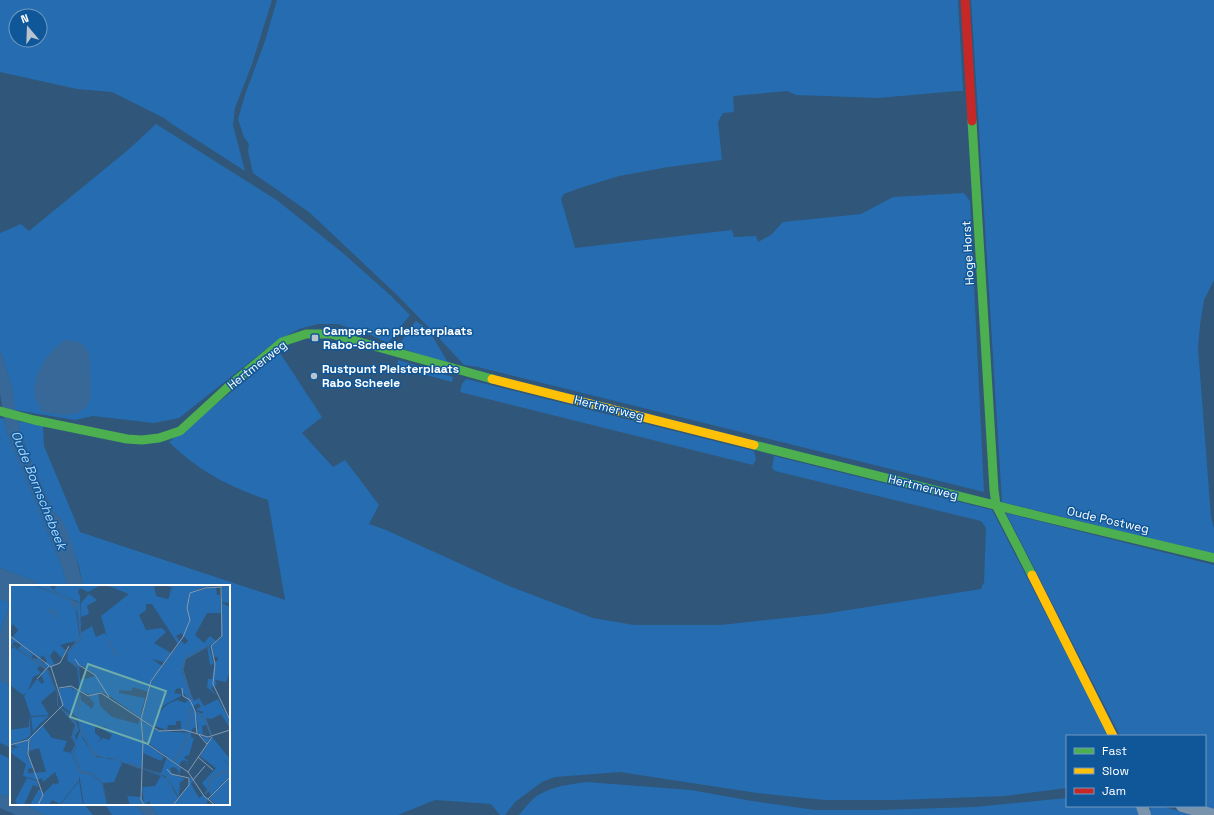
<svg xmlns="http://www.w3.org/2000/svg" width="1214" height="815" viewBox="0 0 1214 815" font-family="'Space Grotesk',sans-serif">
  <rect width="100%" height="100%" fill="#30567a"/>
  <g fill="#256db0" fill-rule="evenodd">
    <path d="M0,0H272L252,64L235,108L233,125L245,171L172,124L164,118L112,92L77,89L0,72ZM16,16H40V40H16Z"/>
    <polygon points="277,0 958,0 963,91 957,91 878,98 796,95 787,91 733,96 734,112 723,113 718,122 722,160 668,167 619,176 580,188 564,194 561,199 575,248 732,230 734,237 756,236 758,242 771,235 783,222 861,214 893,197 964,193 970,201 984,492 478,367 464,365 437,336 396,294 309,212 253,173 248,151 249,144 244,137 238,119 246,92 265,41"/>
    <polygon points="971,0 1214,0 1214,280 1204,300 1200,325 1198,348 1211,517 1214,529 1214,554 1002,502"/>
    <polygon points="156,124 278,201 344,254 390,295 410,315 388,343 371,335 338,324 318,324 299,329 275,342 179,418 154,423 93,416 75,420 15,410 12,388 0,349 0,233 21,224 29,231 128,150"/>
    <polygon points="416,321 428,329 449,364 397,347"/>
    <path d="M280,353L322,417L302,433L333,467L345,460L379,505L369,524L386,530L509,586L593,618L634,625H721L823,614L981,589L984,582L986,528L981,521L775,471L772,468L774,456L992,510L1109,736H1067V788L1005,796L896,800H824L757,793L620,772L555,777L542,782L515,802L505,815H500L491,804L435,800L398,815H157L150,804H229V586H83L79,566L61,519L53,512L27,450L17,421L43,426L44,446L80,532L285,600L268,500C230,487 198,471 169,442Z"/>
    <polygon points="398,360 453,377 452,382 397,367"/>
    <polygon points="466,379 754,451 756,459 753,465 460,392 462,384"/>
    <polygon points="0,418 4,419 8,435 63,569 67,586 35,586 36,582 0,568"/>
    <polygon points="1006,513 1214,565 1214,812 1196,806 1205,806 1205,736 1120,736"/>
    <polygon points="0,599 10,603 0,634"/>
    <polygon points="11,679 11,748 0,743 0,681 9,685"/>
    <polygon points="0,754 11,759 11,798 0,794"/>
    <path d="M586,782L691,790L752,801L815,810H877L975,807L1067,798V806H1139L1141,815H519C523,810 527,805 532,800C546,787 567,785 586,782Z"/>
    <polygon points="24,804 84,804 93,815 45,815"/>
    <polygon points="105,804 135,804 144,815 112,815"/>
    <polygon points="1151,806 1161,806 1193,815 1149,815"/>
  </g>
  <g fill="#376897">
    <path d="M67,340C74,341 82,341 86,348C91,355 90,366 90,375C90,381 92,397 89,402C81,420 56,415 41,411C40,406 36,401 35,397C31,377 49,347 67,340Z"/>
    <path d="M0,349L12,388L17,421L27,450L53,512C55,514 58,516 60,518C69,529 80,571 83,586H67L63,569L8,435L4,419L0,393Z"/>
    <polygon points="0,568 36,582 35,586 11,586 11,679 9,685 0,681 0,634 10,603 0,599"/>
    <polygon points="0,794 11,798 11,804 24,804 45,815 16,815 0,808"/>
    <polygon points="135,804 150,804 157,815 144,815"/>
  </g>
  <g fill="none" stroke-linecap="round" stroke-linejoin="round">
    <g stroke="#7a93ac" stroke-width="12">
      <polyline points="1142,806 1145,815"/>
      <polyline points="1182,806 1214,815"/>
    </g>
    <g stroke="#4caf50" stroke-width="9">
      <polyline points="972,121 994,490 996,505 1032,575"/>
      <polyline points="0,411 34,420 127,439 142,440 159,438 180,431 228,387 282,342 306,334 331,334 492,379"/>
      <polyline points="754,445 1047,518 1214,558"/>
    </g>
    <g stroke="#ffc107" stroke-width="9">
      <polyline points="492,379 754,445"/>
      <polyline points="1032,575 1113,736"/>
    </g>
    <polyline stroke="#c62828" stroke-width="9" points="965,0 972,121"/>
  </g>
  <g fill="#b7c4d0" stroke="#105799" stroke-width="1.5">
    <rect x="311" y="334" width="8" height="8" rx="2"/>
    <circle cx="314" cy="376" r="4"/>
  </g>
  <g text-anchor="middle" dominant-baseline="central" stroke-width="3" stroke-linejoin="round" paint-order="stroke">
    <g font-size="12" fill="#fff" stroke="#105799">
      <text transform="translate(968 253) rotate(-93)">Hoge Horst</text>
      <text transform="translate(257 365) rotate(-38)">Hertmerweg</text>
      <text transform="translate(609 408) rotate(14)">Hertmerweg</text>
      <text transform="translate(923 487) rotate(14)">Hertmerweg</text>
      <text transform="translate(1108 520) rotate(13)">Oude Postweg</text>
    </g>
    <g font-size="12" font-weight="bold" fill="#fff" stroke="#105799" text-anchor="start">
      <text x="323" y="331">Camper- en pleisterplaats<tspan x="323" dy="14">Rabo-Scheele</tspan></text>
      <text x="322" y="369">Rustpunt Pleisterplaats<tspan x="322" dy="14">Rabo Scheele</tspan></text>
    </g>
    <g font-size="13" font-style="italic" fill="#aed7fb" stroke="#105799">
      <text transform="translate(39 490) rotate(68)">Oude Bornschebeek</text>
    </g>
  </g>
  <g transform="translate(10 585)">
    <rect width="220" height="220" fill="#30567a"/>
    <path d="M0,0H22L57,13L65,21L70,53L65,59V56L50,60L56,66L52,73L44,65L40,71L45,80L37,83L0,59V51L2,53L8,45L3,39L0,43ZM5,57L14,61L29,74L33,70L37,76L34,79L29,74L21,73L23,70L14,62L11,60L8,64L2,59ZM24,0H39L48,9L44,4L47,0H91L78,7L70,3L68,7L70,11L71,46L67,23L69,17ZM96,0H144L146,11L157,14L159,13L161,3L164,5L161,2L152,0H210L191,3L179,9L180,17V8L194,4L206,2L207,10H210L211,28H197L185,50L194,58L200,51L206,56L199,61L204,79L200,80L197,61L175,74L172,88L184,116L189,113L194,121L208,114L220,136V143L211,129L201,134L195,133L197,140L192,141L193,151L200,153L197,158L187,146L188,141L185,126L190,129L194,127L186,125L191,121L188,118L184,121L187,142L183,143L181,147V152L184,153L179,170L175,171L174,173L178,175L176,185L177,176L173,175L169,180L134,155L131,135L148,146L181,148L171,145V136H166V140H158L157,145L145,141L148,128L158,119L167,115L176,118L178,114L183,121L170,103L166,104L164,108L171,109V111L156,119L149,125L144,142L131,134L142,95L171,56L175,59L178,56L171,48L166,51L170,57L168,59L142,19H136V25L129,30L136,45L152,43L156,47L144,58L161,68L154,77L142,74L152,81L141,95L138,107L123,102L121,106L109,105V108L135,113L130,133L97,109L90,107L80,110L70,106L68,82L58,76V67L71,54L72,47L82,41L86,52L95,48L97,52L91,31L119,9ZM69,79L83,88L86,91L70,95ZM212,0H220V18L212,17ZM79,9L87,15L77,21L79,29L71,32V18ZM212,18L220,22V86L216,97L205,95L207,99L201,103L206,110L197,102L198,94H202L205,77L208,75V72H204L201,61L211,53ZM3,62L30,80L27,84L31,88L23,92L18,106L27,94L32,99L34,97L31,89L37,84L38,87L45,105L31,117L39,130L21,131L14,111L18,107L13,110L0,100V66ZM59,102L63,103L61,106L64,104L69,106L68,130L73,154L86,172L99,173L112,178L104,197L92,198L82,188L71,186L64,168L66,161L62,152L66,143L64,135L51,122L65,133L69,145L65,150L66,156L70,146L67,132L52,121L49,104ZM70,107L71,115L82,124L84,118L79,112L88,108L90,121L102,132L128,139L130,134L133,155L110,148L133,155L154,172L151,176L133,168L132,183L85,170L72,150L68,130ZM85,141L97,142L92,144L102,150L99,155L93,153L87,158L91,153L85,148ZM19,127L21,149L18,153L0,160V145L19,142ZM39,131L30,139L23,147L21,132ZM32,140L42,153L57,156L53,166L61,168L68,185L61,167L65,159L63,168L70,187L82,190L92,199L97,220H74L69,189V195L50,219L42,215L39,220H20L29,204L33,209L44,198L46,200L49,197L45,187L33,197L32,193L27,195L13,191L18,170L23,183L18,184V188L36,187L29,163L19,166L20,152ZM202,152L220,174V180L211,172L220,181V191L201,210L192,198L206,183L190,171ZM19,154L18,168L16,179L0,167V161L3,162L2,166L4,163H9L3,160ZM157,172L171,183L169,190L168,185L164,182L160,183L162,189L175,194L170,197L169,212L156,191L133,184L151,188ZM133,185L151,190L157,194L168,213L162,220H141L139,216L134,220L132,202L145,201L151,191ZM181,191L184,195L181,199L189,213L193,210L198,214L196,220H163L169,213L172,215L169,213L179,200ZM220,192V220H207L199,214ZM17,193L27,196L28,202L23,200L14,220H8L5,216ZM69,196L73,220H50ZM117,211L131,212L133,219L120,220Z" fill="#256db0" fill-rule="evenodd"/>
    <path d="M22,0L56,12L69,18L67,23L72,51L70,55L58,67L57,71L58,76L66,80L68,83L70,118L68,130L75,154L87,170L98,172L155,190L158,193L165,208L177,220L165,209L155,191L99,173L86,171L87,175L71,149L68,130L69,103L67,83L58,76L56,72L58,66L70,51L67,27L59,15ZM0,59L34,81L39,86L48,109V120L62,132L66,140V143L62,152L66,160L64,168L71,186L82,188L93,199L98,220L92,199L82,190L72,189L69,186L63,169L65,159L61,152L65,140L47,120V109L38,87Z" fill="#376897"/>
    <path fill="none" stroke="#376897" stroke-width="2" d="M37,25L46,28L45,33M97,54L108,72M172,83L182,116M173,83L175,74L196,62M187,127L195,133L201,150M177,145L181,122M164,176L176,156L177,148M118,178L130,183M195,209L199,204L200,194L213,187L220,186"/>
    <path fill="none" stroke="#839aaf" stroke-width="1" d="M211,1L212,51L201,61L205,79L203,99L220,135M0,51L41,82L53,120L18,155L0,160M65,74L69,80L85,90L99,112M40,82L50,78L59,61M27,94L39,81M49,103L61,101L78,111L91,108L149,146L174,145L198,152L220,145M172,103L173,111L180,115L185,126L187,149M189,150L197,159M19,154L18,169L33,210L28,220M133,156L178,187L194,211L205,220M188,172L203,185M157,184L161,189L179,193M178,187L202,152M183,195L195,181M198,214L220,192M134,220L131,214L133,156L131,134L141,96L173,52L180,35L177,23L180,8L195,3L211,2M163,220L179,200V193"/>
    <path fill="#6fada8" fill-opacity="0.15" stroke="#6fada8" stroke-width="2" d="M78,79L156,106L138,159L60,132Z"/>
    <rect width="220" height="220" fill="none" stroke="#fff" stroke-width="2"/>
  </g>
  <rect x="1066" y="735" width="140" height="72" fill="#105799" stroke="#709ac2"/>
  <rect x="1074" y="748" width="20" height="6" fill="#4caf50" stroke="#709ac2"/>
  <text x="1102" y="755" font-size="12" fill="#ffffff">Fast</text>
  <rect x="1074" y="768" width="20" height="6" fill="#ffc107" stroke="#709ac2"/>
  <text x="1102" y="775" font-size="12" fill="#ffffff">Slow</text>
  <rect x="1074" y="788" width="20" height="6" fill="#c62828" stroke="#709ac2"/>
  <text x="1102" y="795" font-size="12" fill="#ffffff">Jam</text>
  <g transform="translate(28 28) rotate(341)"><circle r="19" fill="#105799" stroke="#709ac2"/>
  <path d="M0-3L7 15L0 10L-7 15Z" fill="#b7c4d0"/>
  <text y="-6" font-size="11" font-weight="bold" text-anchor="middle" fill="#ffffff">N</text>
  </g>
</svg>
